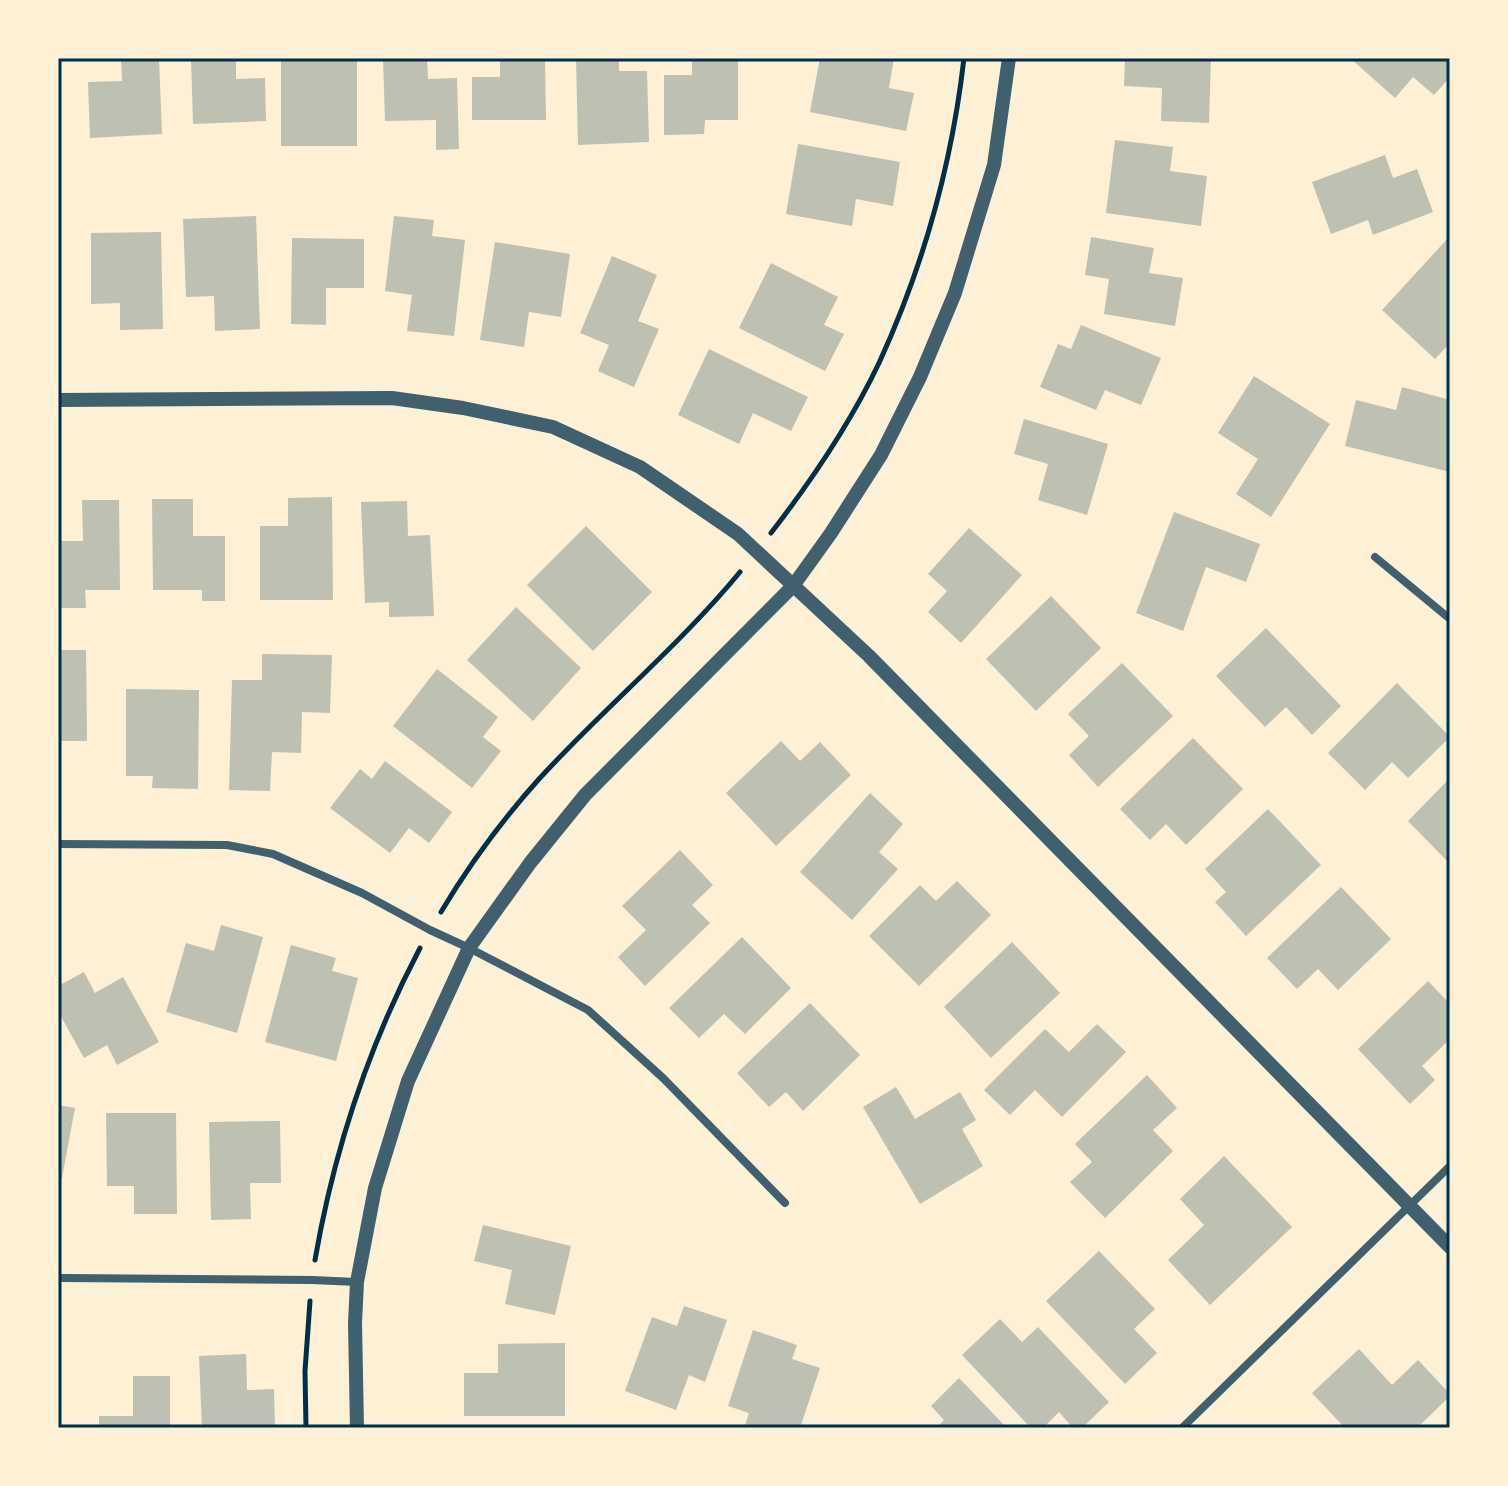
<svg xmlns="http://www.w3.org/2000/svg" width="1508" height="1486" viewBox="0 0 1508 1486" font-family="'Roboto Condensed',sans-serif">
  <rect width="100%" height="100%" fill="#fdf0d5"/>
  <g fill="#bec0b2">
    <polygon points="121,58 159,58 162,134 90,138 88,82 122,81"/>
    <polygon points="191,58 236,58 236,79 265,78 266,121 193,124"/>
    <rect x="281" y="58" width="76" height="88"/>
    <polygon points="383,58 427,58 428,79 457,78 459,149 436,150 436,120 385,121"/>
    <polygon points="500,58 545,58 546,120 472,120 472,77 500,77"/>
    <polygon points="576,58 619,58 619,71 647,71 649,142 578,145"/>
    <polygon points="692,58 738,58 738,120 705,120 704,134 664,135 664,75 692,75"/>
    <polygon points="820,58 894,58 889,88 914,93 906,131 810,112"/>
    <polygon points="1125,58 1211,58 1209,123 1161,121 1162,88 1124,86"/>
    <polygon points="1350,58 1450,58 1450,77 1434,95 1413,77 1395,98"/>
    <polygon points="1115,140 1173,147 1170,171 1207,176 1201,226 1106,213"/>
    <polygon points="798,144 900,162 893,206 856,199 852,226 786,214"/>
    <polygon points="1385,155 1393,178 1417,169 1433,212 1373,235 1368,220 1331,234 1312,182"/>
    <polygon points="256,216 260,329 215,331 214,296 186,297 183,219"/>
    <polygon points="394,216 434,220 432,236 465,240 454,336 407,331 412,295 385,291"/>
    <polygon points="161,232 163,329 120,330 120,303 91,304 91,233"/>
    <polygon points="1450,236 1450,343 1435,359 1382,310"/>
    <polygon points="1091,237 1154,248 1149,273 1183,278 1175,326 1104,314 1109,279 1085,275"/>
    <polygon points="292,238 364,239 364,288 326,288 326,325 291,324"/>
    <polygon points="495,242 570,254 561,317 529,312 524,347 480,340"/>
    <polygon points="612,256 657,275 638,321 659,329 634,387 598,371 609,345 580,333"/>
    <polygon points="771,263 838,297 824,325 844,334 825,371 739,328"/>
    <polygon points="1081,325 1161,358 1141,405 1105,390 1096,410 1040,387 1058,344 1071,349"/>
    <polygon points="709,349 808,397 791,431 753,413 739,444 678,415"/>
    <polygon points="1254,376 1330,424 1271,517 1236,494 1258,459 1218,433"/>
    <polygon points="1402,387 1450,400 1450,472 1345,446 1356,400 1396,410"/>
    <polygon points="1024,419 1108,444 1087,515 1038,500 1048,464 1014,454"/>
    <polygon points="332,497 333,600 260,600 260,526 288,526 288,498"/>
    <polygon points="152,499 193,499 193,536 225,536 225,601 202,601 202,590 153,590"/>
    <polygon points="82,500 119,500 120,590 85,590 86,608 58,608 58,541 83,541"/>
    <polygon points="407,501 408,536 430,535 434,616 389,617 389,602 365,603 361,502"/>
    <polygon points="1174,512 1260,544 1246,582 1206,567 1183,631 1136,613"/>
    <polygon points="586,526 652,592 593,651 527,585"/>
    <polygon points="969,528 1022,575 961,643 928,612 947,591 928,574"/>
    <polygon points="1051,596 1101,648 1036,711 986,659"/>
    <polygon points="516,607 581,668 533,721 467,660"/>
    <polygon points="1266,628 1341,706 1312,735 1286,707 1265,727 1216,676"/>
    <polygon points="58,650 86,650 87,741 58,741"/>
    <polygon points="262,654 332,655 330,713 302,712 301,753 272,752 270,791 229,790 232,680 262,680"/>
    <polygon points="1122,663 1173,716 1098,787 1069,755 1089,736 1068,714"/>
    <polygon points="437,669 498,717 483,737 501,751 472,788 393,726"/>
    <polygon points="1397,683 1450,737 1408,778 1392,762 1365,790 1328,753"/>
    <polygon points="126,689 199,690 198,789 152,788 153,776 126,776"/>
    <polygon points="1193,738 1243,789 1186,845 1166,824 1150,840 1120,809"/>
    <polygon points="781,741 800,761 820,742 851,775 776,846 726,793"/>
    <polygon points="385,761 452,812 429,843 409,828 390,853 330,808 360,769 372,779"/>
    <polygon points="1450,778 1450,864 1408,821"/>
    <polygon points="870,793 903,824 879,852 898,869 852,920 800,872"/>
    <polygon points="1268,809 1321,865 1246,936 1215,902 1226,892 1205,869"/>
    <polygon points="680,850 713,885 692,905 710,923 645,986 618,957 646,930 622,906"/>
    <polygon points="957,881 991,915 919,986 869,936 920,885 936,901"/>
    <polygon points="1341,887 1391,939 1338,990 1318,969 1297,989 1267,958"/>
    <polygon points="221,925 263,937 237,1033 166,1012 186,943 214,951"/>
    <polygon points="742,937 791,988 745,1034 724,1014 699,1038 669,1008"/>
    <polygon points="1012,942 1060,993 991,1058 944,1007"/>
    <polygon points="291,945 336,958 332,971 358,978 336,1061 265,1042"/>
    <polygon points="84,972 95,993 123,977 159,1042 117,1065 107,1045 84,1058 58,1011 58,986"/>
    <polygon points="1428,981 1450,1004 1450,1039 1422,1066 1435,1080 1410,1104 1358,1049"/>
    <polygon points="810,1003 860,1055 803,1111 786,1092 769,1107 737,1073"/>
    <polygon points="1097,1024 1126,1052 1062,1117 1035,1090 1010,1115 984,1090 1045,1029 1069,1052"/>
    <polygon points="1147,1075 1177,1108 1153,1130 1173,1151 1105,1218 1070,1182 1092,1162 1075,1144"/>
    <polygon points="896,1087 915,1119 960,1092 976,1120 962,1129 983,1166 920,1204 863,1107"/>
    <polygon points="58,1105 75,1108 62,1178 58,1177"/>
    <polygon points="106,1113 176,1113 177,1214 134,1214 134,1186 107,1186"/>
    <polygon points="280,1121 281,1183 250,1183 251,1219 211,1220 209,1122"/>
    <polygon points="1224,1156 1292,1227 1210,1305 1168,1260 1204,1225 1180,1199"/>
    <polygon points="483,1225 571,1246 555,1315 505,1304 512,1270 474,1261"/>
    <polygon points="1099,1251 1155,1309 1134,1329 1157,1353 1125,1384 1046,1301"/>
    <polygon points="684,1306 727,1320 705,1382 689,1375 676,1410 625,1391 652,1317 677,1326"/>
    <polygon points="1000,1319 1022,1342 1038,1327 1109,1402 1082,1428 1073,1428 1059,1412 1043,1428 1031,1428 962,1355"/>
    <polygon points="753,1330 797,1345 792,1359 820,1368 800,1428 744,1428 749,1413 728,1406"/>
    <polygon points="565,1343 565,1416 464,1416 464,1373 498,1373 498,1344"/>
    <polygon points="1359,1349 1392,1385 1418,1360 1450,1394 1450,1396 1417,1428 1345,1428 1312,1393"/>
    <polygon points="246,1354 247,1390 274,1389 275,1428 202,1428 199,1356"/>
    <polygon points="133,1376 170,1376 170,1428 99,1428 99,1416 133,1416"/>
    <polygon points="959,1378 1007,1428 936,1428 944,1420 931,1406"/>
  </g>
  <g fill="none" stroke-linecap="round" stroke-linejoin="round">
    <g stroke="#003049" stroke-width="5">
      <path d="M771,533C812,480 850,424 879,363C923,267 952,163 964,58"/>
      <path d="M441,912C469,865 503,819 539,779C604,708 679,646 740,572"/>
      <path d="M315,1260C334,1150 368,1047 420,948"/>
      <polyline points="306,1428 305,1371 310,1301"/>
    </g>
    <g stroke="#3f606c" stroke-width="8">
      <polyline points="1375,557 1450,619"/>
      <polyline points="58,844 227,845 273,854 362,893 430,930 469,948 588,1010 663,1078 785,1203"/>
      <polyline points="63,1278 312,1280 357,1282"/>
      <polyline points="1182,1428 1450,1166"/>
    </g>
    <g stroke="#3f606c" stroke-width="14">
      <polyline points="58,400 392,398 463,408 553,427 640,467 738,534 869,656 1450,1247"/>
      <polyline points="357,1428 355,1323 357,1282 375,1188 408,1081 469,948 530,863 585,795 793,586 831,533 881,455 920,377 955,293 994,165 1009,58"/>
    </g>
  </g>
  <rect width="1508" height="1486" fill="none" stroke="#fdf0d5" stroke-width="120"/>
  <rect x="60" y="60" width="1388" height="1366" fill="none" stroke="#003049" stroke-width="3"/>
</svg>
